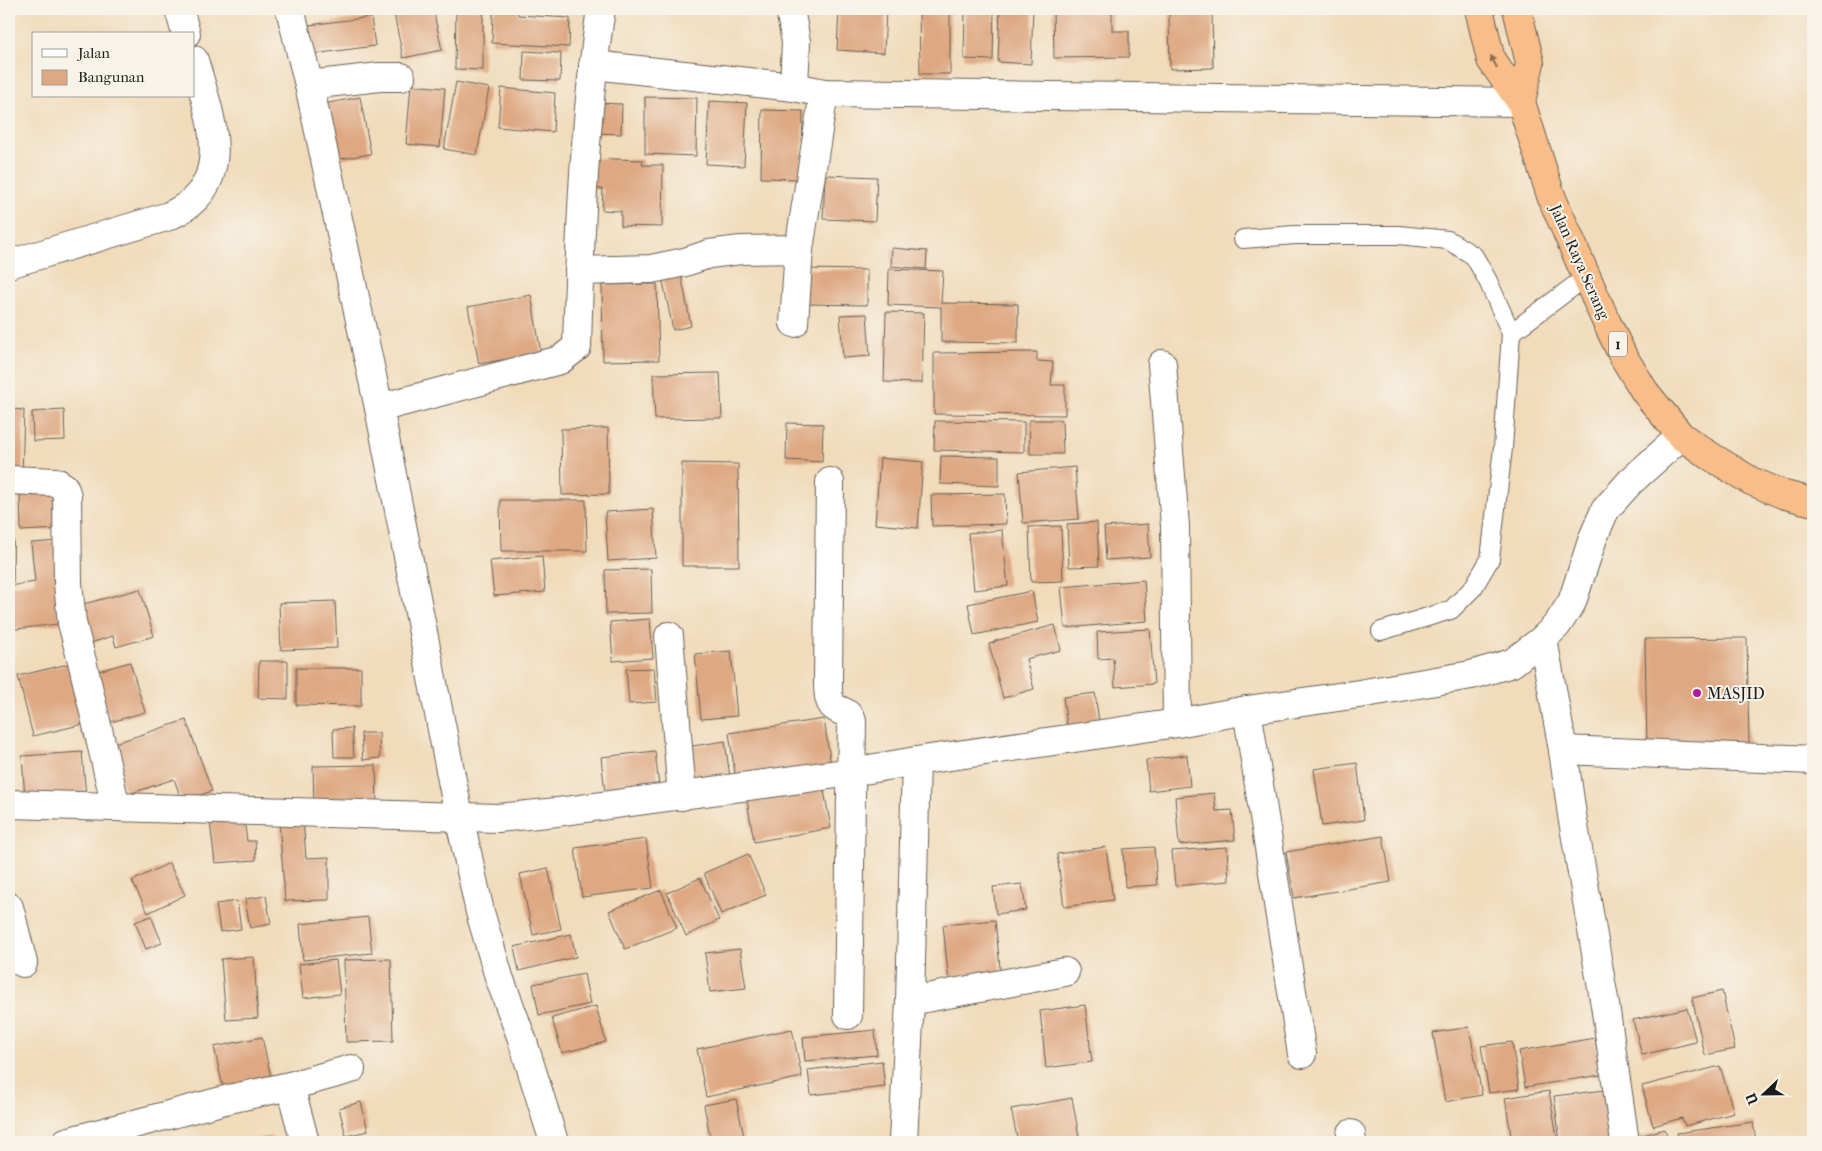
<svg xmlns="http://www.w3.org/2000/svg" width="1822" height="1151" viewBox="0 0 1822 1151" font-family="'IM FELL French Canon',serif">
  <rect width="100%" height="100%" fill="#f7f3e8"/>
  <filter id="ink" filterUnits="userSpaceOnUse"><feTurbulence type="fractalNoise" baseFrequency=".02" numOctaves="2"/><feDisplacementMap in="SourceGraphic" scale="10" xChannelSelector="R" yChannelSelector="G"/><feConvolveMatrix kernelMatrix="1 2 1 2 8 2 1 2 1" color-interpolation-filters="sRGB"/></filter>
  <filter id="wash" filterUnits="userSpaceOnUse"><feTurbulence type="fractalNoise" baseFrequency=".0096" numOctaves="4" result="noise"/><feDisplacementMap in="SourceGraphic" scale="20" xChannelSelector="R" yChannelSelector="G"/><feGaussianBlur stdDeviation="1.12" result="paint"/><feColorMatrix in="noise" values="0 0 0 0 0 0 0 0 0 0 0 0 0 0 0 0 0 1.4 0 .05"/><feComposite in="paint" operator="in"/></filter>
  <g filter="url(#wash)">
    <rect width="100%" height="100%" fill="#f1dbbb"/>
    <g id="blocks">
      <g fill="#dea882">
        <polygon points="393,9 433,9 442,50 403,58"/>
        <polygon points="456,9 483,9 483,70 455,69"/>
        <polygon points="495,9 518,9 518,15 570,18 569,47 492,43 493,14 494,14"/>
        <polygon points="522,9 567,9 567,13 522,11"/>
        <polygon points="839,9 886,9 884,53 837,50"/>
        <polygon points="919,9 950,9 950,74 920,74"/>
        <polygon points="965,9 994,9 993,60 964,59"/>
        <polygon points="1000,9 1033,9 1031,64 998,62"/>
        <polygon points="1053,9 1112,9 1112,31 1129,31 1129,57 1054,58"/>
        <polygon points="1169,9 1212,9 1213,68 1170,69"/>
        <polygon points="371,17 375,46 313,54 309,25"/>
        <polygon points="524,51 561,53 560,81 523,80"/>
        <polygon points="456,82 489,88 477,155 444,149"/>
        <polygon points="411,85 445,88 440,147 406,144"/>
        <polygon points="501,88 555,93 553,132 498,127"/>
        <polygon points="360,97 371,154 334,160 324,104"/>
        <polygon points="645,97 697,98 696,156 645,154"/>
        <polygon points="709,101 747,103 744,166 706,164"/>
        <polygon points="595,103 622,104 621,134 595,133"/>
        <polygon points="762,110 803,111 802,179 761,178"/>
        <polygon points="589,158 643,160 642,165 663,165 662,227 621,226 621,211 602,210 603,189 588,189"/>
        <polygon points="825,175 877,177 875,221 823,219"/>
        <polygon points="892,248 927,251 926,269 891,266"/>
        <polygon points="804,269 867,270 867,305 804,304"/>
        <polygon points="889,269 943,271 941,303 1018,304 1018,343 941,342 941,307 888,305"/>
        <polygon points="681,274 691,326 673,330 662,277"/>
        <polygon points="657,284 659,360 603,361 602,285"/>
        <polygon points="531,295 541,353 479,364 468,307"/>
        <polygon points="886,312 924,313 922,383 884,382"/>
        <polygon points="867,314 870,356 843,358 840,315"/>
        <polygon points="1037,352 1037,361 1053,362 1051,385 1065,385 1065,415 934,414 934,353"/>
        <polygon points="720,373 722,418 655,419 653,374"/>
        <polygon points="9,409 24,410 22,478 9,478"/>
        <polygon points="64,410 65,440 33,441 32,412"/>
        <polygon points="1029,420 1062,420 1063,454 1030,454"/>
        <polygon points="935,421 1024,422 1024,452 934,450"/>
        <polygon points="787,423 823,424 822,462 786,460"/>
        <polygon points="608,428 609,494 562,495 561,429"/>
        <polygon points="941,456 999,457 999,486 940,484"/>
        <polygon points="880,458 923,462 918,528 875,524"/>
        <polygon points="682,463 738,464 739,566 682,566"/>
        <polygon points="1075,467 1079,519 1023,523 1019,472"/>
        <polygon points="9,491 14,491 13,582 9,582"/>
        <polygon points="61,492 62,529 21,531 20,493"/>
        <polygon points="1005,494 1006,524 932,526 931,495"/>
        <polygon points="500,500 586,500 587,551 501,551"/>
        <polygon points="653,509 656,558 608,561 605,512"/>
        <polygon points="1097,522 1099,566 1069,567 1067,524"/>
        <polygon points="1148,524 1150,557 1106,560 1104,527"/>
        <polygon points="1061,526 1063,581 1031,582 1029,527"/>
        <polygon points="1002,530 1008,586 974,590 968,533"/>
        <polygon points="58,541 61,579 52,580 60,579 66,623 9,630 9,586 35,582 31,543"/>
        <polygon points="542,556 545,592 494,596 490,561"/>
        <polygon points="651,569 652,613 606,614 605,570"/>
        <polygon points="1144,580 1147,621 1065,628 1061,587"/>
        <polygon points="140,589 154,636 116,647 113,636 84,645 72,607"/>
        <polygon points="1032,591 1038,622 974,635 968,604"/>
        <polygon points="335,601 337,648 281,650 279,603"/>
        <polygon points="650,619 653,658 613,661 610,622"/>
        <polygon points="1055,625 1061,650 1026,659 1034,689 1003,698 989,644 995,642 995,641"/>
        <polygon points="1150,629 1154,684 1115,687 1113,658 1098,659 1097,632"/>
        <polygon points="1747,638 1749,747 1647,749 1645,639"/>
        <polygon points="731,651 737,716 701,719 695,654"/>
        <polygon points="259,661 288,661 288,699 258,698"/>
        <polygon points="130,662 145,712 111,722 95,672"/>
        <polygon points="68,664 84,724 33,736 18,676"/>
        <polygon points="296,668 361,668 361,706 296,705"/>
        <polygon points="654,668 657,702 629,704 626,669"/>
        <polygon points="1095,693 1100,729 1068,733 1063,697"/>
        <polygon points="824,719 831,766 736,780 729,733"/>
        <polygon points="186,720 212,791 182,801 174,779 126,795 109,745"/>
        <polygon points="352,728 354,757 334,757 333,729"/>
        <polygon points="361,733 379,733 380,758 363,760"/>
        <polygon points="725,741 730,778 686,784 680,748"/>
        <polygon points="655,751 660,795 606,801 601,757"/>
        <polygon points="82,752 86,796 25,799 22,756"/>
        <polygon points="1187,755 1190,786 1149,791 1146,760"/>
        <polygon points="1357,763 1364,820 1322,826 1314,769"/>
        <polygon points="376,765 377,809 314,810 313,766"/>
        <polygon points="822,780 831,828 754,842 746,794"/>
        <polygon points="1214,793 1216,811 1232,810 1235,840 1179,845 1175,797"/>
        <polygon points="244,818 247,841 255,841 256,860 215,863 210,822"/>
        <polygon points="303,818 306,858 329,857 329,900 285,901 279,820"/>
        <polygon points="1383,836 1391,882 1294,898 1286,852"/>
        <polygon points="646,839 653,888 582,897 575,848"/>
        <polygon points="1106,847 1113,900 1064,907 1057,854"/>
        <polygon points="1154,847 1157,885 1125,887 1123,849"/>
        <polygon points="1227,847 1229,881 1175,886 1172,851"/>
        <polygon points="748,854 766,895 721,914 704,873"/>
        <polygon points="169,863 185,895 148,913 132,881"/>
        <polygon points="548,868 561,929 533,935 520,874"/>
        <polygon points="700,878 719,920 686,936 667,893"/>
        <polygon points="1022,884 1026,910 996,914 993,887"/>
        <polygon points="661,890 677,928 625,949 609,911"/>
        <polygon points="266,896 271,924 250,928 245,899"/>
        <polygon points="237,901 241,929 220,932 216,904"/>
        <polygon points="151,916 162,943 146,949 135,922"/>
        <polygon points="368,917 372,953 303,960 300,924"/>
        <polygon points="995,920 1001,977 949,982 943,925"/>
        <polygon points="571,934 576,957 519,971 514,947"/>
        <polygon points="740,949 746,988 710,992 705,953"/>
        <polygon points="254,957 258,1018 226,1020 221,959"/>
        <polygon points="391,959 393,1041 346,1042 344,960"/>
        <polygon points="336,960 340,994 303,998 299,964"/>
        <polygon points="584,974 590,1004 539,1015 533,984"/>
        <polygon points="1722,991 1735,1049 1705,1055 1692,998"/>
        <polygon points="1085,1005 1092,1062 1046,1068 1040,1011"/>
        <polygon points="596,1006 606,1042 562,1053 552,1018"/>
        <polygon points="1687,1008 1696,1042 1642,1055 1633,1020"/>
        <polygon points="1469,1027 1482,1095 1445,1102 1433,1033"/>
        <polygon points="792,1029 802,1077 706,1097 697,1049"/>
        <polygon points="875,1030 877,1055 805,1061 803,1037"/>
        <polygon points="262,1037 273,1086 225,1096 214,1047"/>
        <polygon points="1595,1038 1601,1075 1525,1087 1519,1051"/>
        <polygon points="1512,1042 1519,1089 1489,1093 1481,1046"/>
        <polygon points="882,1061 885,1087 811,1095 808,1070"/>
        <polygon points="1720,1066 1734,1113 1685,1126 1682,1118 1653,1126 1642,1086"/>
        <polygon points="1605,1090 1611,1142 1560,1142 1554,1096"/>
        <polygon points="1549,1091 1558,1142 1512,1142 1505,1098"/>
        <polygon points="1072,1098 1080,1142 1018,1142 1011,1109"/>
        <polygon points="736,1099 745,1141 711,1142 704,1105"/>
        <polygon points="361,1102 368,1131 346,1136 339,1108"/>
        <polygon points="1753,1122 1756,1142 1679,1142 1677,1133"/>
        <polygon points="1665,1129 1669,1142 1640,1142 1639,1136"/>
        <polygon points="272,1136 273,1142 245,1142 245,1141"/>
      </g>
    </g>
  </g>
  <g filter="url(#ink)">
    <use href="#blocks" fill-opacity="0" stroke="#675f54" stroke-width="1"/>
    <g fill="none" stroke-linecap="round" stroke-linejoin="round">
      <g stroke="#675f54" stroke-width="20">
        <g id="service">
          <polyline points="1243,239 1295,235 1399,235 1448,240 1474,256 1488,281 1511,333"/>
          <polyline points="1381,631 1451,610 1473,588 1490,559 1503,448 1511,333 1586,277"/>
        </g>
      </g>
      <g stroke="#675f54" stroke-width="30">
        <g id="minor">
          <polyline points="290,9 309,85 379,408 459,816 480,912 499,977 522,1039 554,1142"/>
          <polyline points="790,9 796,42 794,87"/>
          <polyline points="593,65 794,87 824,93 1521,102"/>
          <polyline points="309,85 380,77 401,77"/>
          <polyline points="579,271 651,269 685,262 709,254 741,250 799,249 824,93"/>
          <polyline points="794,323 799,249"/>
          <polyline points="1162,364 1175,526 1177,723"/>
          <path d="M379,408L560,360L577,347C580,235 584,120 601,9"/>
          <polyline points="9,480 56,482 64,487 67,496 68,583 72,623 83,665 116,807"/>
          <path d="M830,482L828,683C828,689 828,698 831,703C836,713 847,708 852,721L848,1015"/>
          <polyline points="669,636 682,796"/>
          <polyline points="1543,639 1563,750 1572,815 1605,1005 1625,1142"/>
          <polyline points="1247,710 1302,1054"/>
          <polyline points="1563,750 1813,760"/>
          <polyline points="9,804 498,818 557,812 852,772 916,761"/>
          <polyline points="9,907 23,963"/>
          <polyline points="910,1001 1065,972"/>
          <polyline points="290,1086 305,1142"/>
          <polyline points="1351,1134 1352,1142"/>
          <polyline points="66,1142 229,1099 290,1086 351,1069"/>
        </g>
      </g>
      <g stroke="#675f54" stroke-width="30">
        <g id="tertiary">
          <polyline points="179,9 186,34"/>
          <path d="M9,264L169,216C239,185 210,116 194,60"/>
          <polyline points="903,1142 910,1001 916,761 1177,723 1247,710 1359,694 1471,675 1512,663 1543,639 1557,625 1572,602 1593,538 1605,510 1630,482 1681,436"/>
        </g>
      </g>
      <g stroke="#675f54" stroke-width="30">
        <g id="trunk">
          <polyline points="1479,9 1491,60 1521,102 1551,196 1605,319 1623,356 1645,392 1681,436 1707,454 1751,481 1785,495 1813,502"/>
          <polyline points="1517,9 1530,63 1521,102"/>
        </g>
      </g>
      <use href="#service" stroke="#fff" stroke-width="18"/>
      <use href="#minor" stroke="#fff" stroke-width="28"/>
      <use href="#tertiary" stroke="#fff" stroke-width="28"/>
      <use href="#trunk" stroke="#f8bd88" stroke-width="28"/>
    </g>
    <defs><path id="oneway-solid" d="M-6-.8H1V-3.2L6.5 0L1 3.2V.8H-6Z" transform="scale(1.25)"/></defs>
    <use fill="#8a6c52" href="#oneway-solid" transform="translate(1494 62) rotate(-117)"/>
  </g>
  <circle fill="#b5179e" stroke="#f7f3e8" stroke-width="2" cx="1697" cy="693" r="5"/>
  <g text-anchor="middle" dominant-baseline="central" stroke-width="4" stroke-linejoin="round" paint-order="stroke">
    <rect fill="#f7f3e8" stroke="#5e5c59" stroke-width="1" x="1609" y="331.5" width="18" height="25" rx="4"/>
    <g font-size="15" font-weight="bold" fill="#1c1c1c">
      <text x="1618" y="344">1</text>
    </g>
    <g font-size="16" fill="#1c1c1c" stroke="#f7f3e8">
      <text transform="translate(1580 262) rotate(66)">Jalan Raya Serang</text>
    </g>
    <g font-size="16" fill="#1c1c1c" stroke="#f7f3e8" text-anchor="start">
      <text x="1707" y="693">MASJID</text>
    </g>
  </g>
  <rect width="1822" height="1151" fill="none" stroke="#f7f3e8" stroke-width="30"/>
  <rect x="32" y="32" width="162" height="65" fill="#f7f3e8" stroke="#9f9d96"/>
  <rect x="42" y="49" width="25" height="8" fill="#ffffff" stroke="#9f9d96"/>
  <text x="78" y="58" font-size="15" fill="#1c1c1c">Jalan</text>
  <rect x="42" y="70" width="25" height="15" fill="#dea882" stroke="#9f9d96"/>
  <text x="78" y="82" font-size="15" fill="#1c1c1c">Bangunan</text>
  <g transform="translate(1764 1094) rotate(248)" stroke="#f7f3e8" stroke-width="4" paint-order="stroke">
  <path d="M0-4L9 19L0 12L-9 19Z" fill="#1c1c1c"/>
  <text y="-8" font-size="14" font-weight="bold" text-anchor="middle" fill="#1c1c1c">U</text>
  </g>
</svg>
